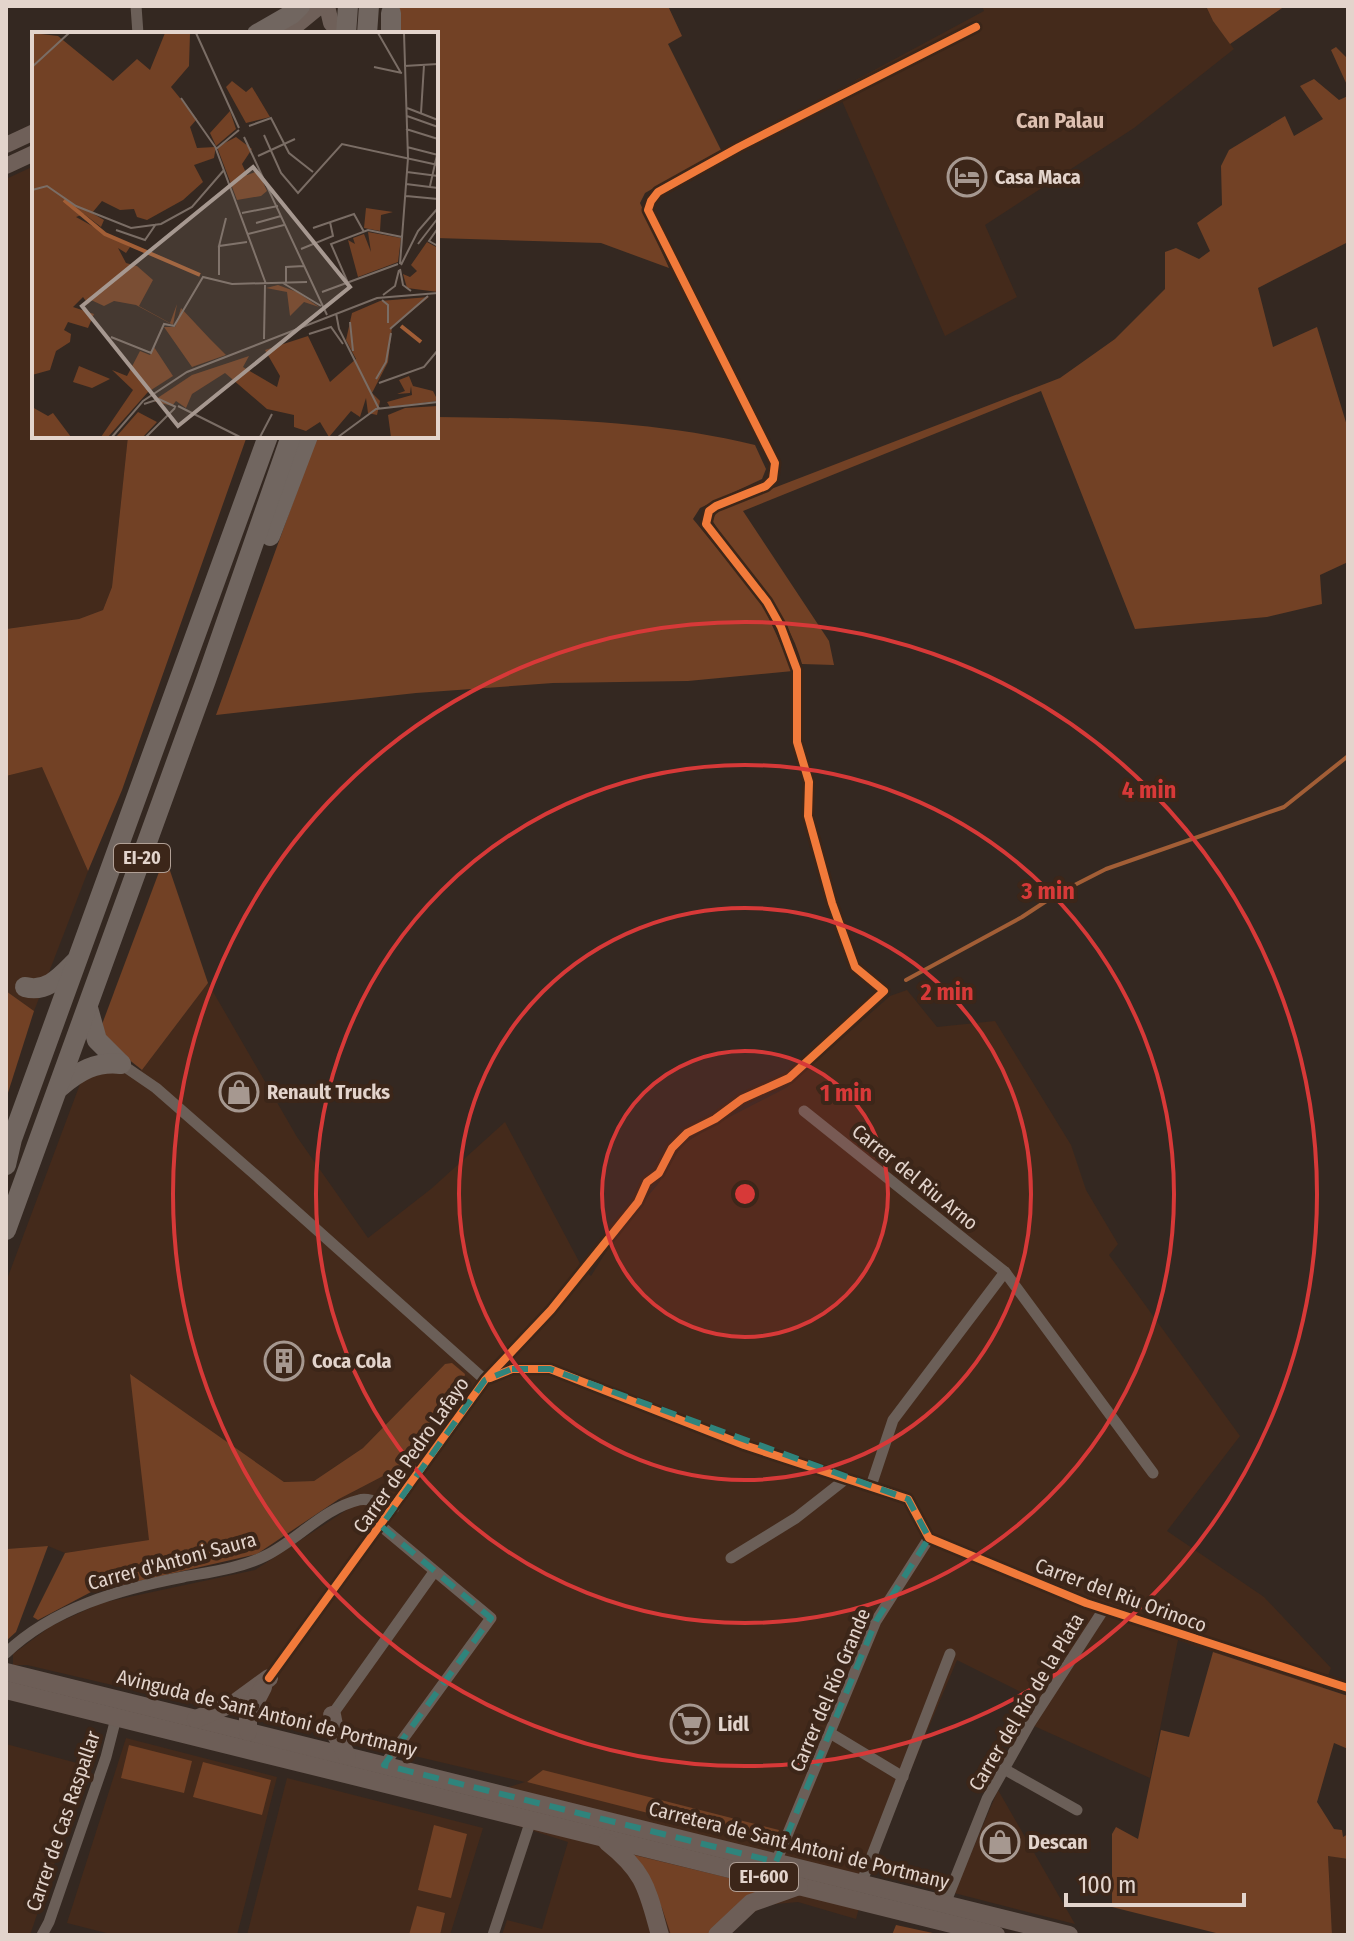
<svg xmlns="http://www.w3.org/2000/svg" width="1354" height="1941" viewBox="0 0 1354 1941" font-family="'Fira Sans Condensed',sans-serif">
  <rect width="100%" height="100%" fill="#342821"/>
  <g fill="#442a1b">
    <polygon points="982,6 1206,6 1213,21 1234,49 1134,128 985,225 1017,297 945,336 842,101 854,81 984,11"/>
    <polygon points="34,166 34,436 128,436 112,587 103,610 79,619 6,629 6,179"/>
    <polygon points="42,766 88,871 34,1011 6,991 6,776"/>
    <polygon points="208,983 297,1137 368,1238 431,1189 505,1122 583,1269 591,1276 619,1231 658,1184 682,1145 712,1126 786,1088 890,996 907,990 937,1027 995,1021 1071,1145 1086,1190 1118,1244 1109,1255 1240,1436 1167,1531 1264,1597 1331,1668 1323,1688 1178,1640 1150,1778 1034,1726 1035,1699 957,1660 870,1867 856,1919 798,1902 765,1905 744,1919 728,1935 502,1935 507,1920 542,1929 568,1842 490,1817 496,1791 525,1782 27,1665 13,1665 13,1654 51,1626 101,1603 255,1570 348,1509 339,1499 412,1461 445,1364 363,1448 314,1481 284,1482 131,1375 150,1540 65,1553 48,1546 6,1549 6,1282 80,1084 98,1069 142,1070"/>
    <polygon points="126,1738 277,1777 237,1935 114,1935 67,1923"/>
    <polygon points="6,1744 88,1766 30,1935 6,1935"/>
    <polygon points="287,1778 483,1828 450,1935 247,1935"/>
    <polygon points="998,1790 1075,1924 954,1893"/>
    <polygon points="1328,1855 1348,1860 1348,1935 1332,1935"/>
  </g>
  <g fill="#724125">
    <polygon points="398,6 668,6 682,36 668,44 721,150 645,193 640,203 669,268 601,243 436,238 436,34 398,34"/>
    <polygon points="1206,6 1285,6 1230,44 1213,21"/>
    <polygon points="1336,47 1348,59 1348,94 1347,85 1331,50"/>
    <path d="M1314,79L1339,100L1348,96V242L1258,288L1273,347L1317,327L1348,429V562L1320,575L1322,604L1267,617L1135,629L1041,391L743,511L829,641L834,665L802,664C787,607 741,570 712,520L717,512L737,502L1060,378L1115,339L1165,289V252L1176,248L1199,259L1210,251L1197,223L1222,205L1221,166L1229,150L1285,116L1294,136L1323,119L1300,86Z"/>
    <path d="M436,417C542,418 652,420 755,445L766,469L762,479L700,508L693,519L762,603L793,671L688,681L553,683L416,693L216,715L317,436H436Z"/>
    <polygon points="128,436 247,436 122,790 88,871 42,767 6,776 6,629 79,619 103,610 112,587"/>
    <polygon points="165,856 208,983 142,1070 103,1039 101,1027"/>
    <polygon points="6,991 34,1011 6,1099"/>
    <polygon points="452,1363 465,1374 462,1389 412,1461 339,1499 257,1554 91,1592 38,1620 33,1617 65,1553 149,1540 130,1374 284,1482 314,1481 363,1448 445,1364"/>
    <polygon points="48,1546 16,1632 6,1641 6,1549"/>
    <polygon points="1213,1652 1348,1696 1348,1749 1334,1743 1317,1802 1334,1829 1342,1830 1343,1837 1348,1834 1348,1859 1328,1856 1332,1935 1308,1933 1306,1935 1224,1935 1112,1907 1112,1834 1116,1827 1138,1839 1161,1730 1189,1737"/>
    <polygon points="129,1745 192,1761 184,1793 121,1778"/>
    <polygon points="203,1762 271,1780 262,1815 193,1797"/>
    <polygon points="543,1770 779,1830 773,1845 527,1782"/>
    <polygon points="434,1825 467,1834 451,1898 418,1890"/>
    <polygon points="630,1854 770,1888 710,1935 671,1935 662,1908"/>
    <polygon points="417,1906 445,1913 440,1935 409,1935"/>
    <polygon points="896,1925 942,1935 892,1935"/>
  </g>
  <g fill="none" stroke-linecap="round" stroke-linejoin="round">
    <polyline stroke="#a25e36" stroke-width="4" points="906,980 1022,917 1057,894 1106,869 1284,807 1348,756"/>
    <g stroke="#6b5f58" stroke-width="11">
      <polyline points="136,6 138,34"/>
      <polyline points="121,1064 156,1088 260,1179 485,1380"/>
      <polyline points="804,1111 1005,1272"/>
      <polyline points="487,1379 512,1369 550,1369 744,1445 908,1499 929,1538 1086,1603 1348,1688"/>
      <polyline points="871,1486 893,1420 1005,1272 1153,1473"/>
      <polyline points="381,1526 491,1618 384,1765"/>
      <polyline points="731,1558 796,1518 847,1478"/>
      <path d="M6,1653C53,1608 120,1589 183,1577C210,1572 241,1568 265,1556C298,1540 322,1509 359,1500C369,1497 384,1505 394,1508"/>
      <polyline points="269,1678 485,1380 551,1310 638,1202 647,1182 659,1173 672,1148 687,1133 715,1119 742,1099 789,1078 884,991 855,967 832,903 808,816 809,782 797,742 797,670 781,627 767,602 706,524 709,511 716,506 766,486 773,479 775,463 648,210 651,201 658,192 739,147 976,27"/>
      <polyline points="332,1715 434,1572"/>
      <polyline points="830,1733 903,1777"/>
      <polyline points="1004,1769 1077,1810"/>
      <polyline points="776,1862 876,1621 929,1538"/>
      <polyline points="861,1884 950,1654"/>
      <polyline points="945,1904 987,1799 1030,1723 1104,1609"/>
      <polyline points="42,1935 49,1922 106,1757 116,1718"/>
      <polyline points="493,1935 531,1820"/>
    </g>
    <g stroke="#6f6059" stroke-width="16">
      <polyline points="327,6 331,23 342,34"/>
      <polyline points="286,34 320,6"/>
      <polyline points="6,145 34,132"/>
      <polyline points="6,166 34,153"/>
    </g>
    <g stroke="#6d5e57" stroke-width="18">
      <polyline points="6,1672 1069,1935"/>
      <polyline points="6,1690 996,1935"/>
      <polyline points="332,1715 336,1735 347,1756"/>
      <polyline points="196,1719 236,1702 269,1678"/>
      <polyline points="248,1732 248,1716 263,1687"/>
      <path d="M607,1842C646,1873 647,1889 660,1935"/>
      <polyline points="717,1935 751,1903 799,1886"/>
    </g>
    <g stroke="#716660" stroke-width="20">
      <polyline points="257,34 292,14 300,6"/>
      <polyline points="346,34 348,6"/>
      <polyline points="367,34 369,6"/>
      <polyline points="391,34 391,13"/>
      <polyline points="270,536 308,436"/>
      <path d="M25,987C47,993 61,976 75,962"/>
      <polyline points="88,1008 97,1040 121,1064"/>
      <path d="M60,1087C79,1071 96,1061 121,1064"/>
      <polyline points="6,1165 12,1139 268,436"/>
      <polyline points="6,1230 206,680 291,436"/>
    </g>
    <g stroke="#3c2619" stroke-width="13">
      <g id="cycleway">
        <polyline points="490,1378 512,1369 550,1369 744,1445 908,1499 929,1538 1086,1603 1348,1688"/>
        <polyline points="269,1678 485,1380 551,1310 638,1202 647,1182 659,1173 672,1148 687,1133 715,1119 742,1099 789,1078 884,991 855,967 832,903 808,816 809,782 797,742 797,670 781,627 767,602 706,524 709,511 716,506 766,486 773,479 775,463 648,210 651,201 658,192 739,147 976,27"/>
      </g>
    </g>
    <use href="#cycleway" stroke="#f17a3a" stroke-width="8"/>
  </g>
  <path fill="none" stroke="#2f847c" stroke-width="6" stroke-dasharray="16 10" stroke-linejoin="round" d="M512,1369H550L908,1499L929,1538L876,1621L776,1862L384,1765L491,1618L381,1526L485,1380Z"/>
  <circle cx="745" cy="1194" r="143" fill="#d73938" fill-opacity=".12"/>
  <g fill="none" stroke="#d73938" stroke-width="4">
    <circle cx="745" cy="1194" r="143"/>
    <circle cx="745" cy="1194" r="286"/>
    <circle cx="745" cy="1194" r="429"/>
    <circle cx="745" cy="1194" r="572"/>
  </g>
  <defs>
    <g id="hotel-ring" transform="scale(2)"><circle r="9.5" fill="#3c2619" stroke="#a69890" stroke-width="1.5"/><path d="M-6-4.5h1.5V1H6V5H4.5V3h-9V5H-6ZM-4 0a1.8 1.8 0 1 1 3.6 0ZM.5 0V-2.5h3Q6-2.5 6 0Z" fill="#a69890"/></g>
    <g id="shop-ring" transform="scale(2)"><circle r="9.5" fill="#3c2619" stroke="#a69890" stroke-width="1.5"/><path d="M-5-2.5h2.3a2.7 3.5 0 0 1 5.4 0H5L5.5 6h-11ZM-1.5-2.5h3a1.5 2.3 0 0 0-3 0Z" fill="#a69890"/></g>
    <g id="building-ring" transform="scale(2)"><circle r="9.5" fill="#3c2619" stroke="#a69890" stroke-width="1.5"/><path d="M-4-6H4V6H1V3H-1V6H-4ZM-2.5-4.3h1.7v1.8h-1.7ZM.8-4.3h1.7v1.8H.8ZM-2.5-1h1.7V.8h-1.7ZM.8-1h1.7V.8H.8Z" fill="#a69890"/></g>
    <g id="supermarket-ring" transform="scale(2)"><circle r="9.5" fill="#3c2619" stroke="#a69890" stroke-width="1.5"/><path d="M-6-5.5h2.5l.6 2H6L4.5 2H-2.5L-4.4-4H-6ZM-1.5 3.2a1.3 1.3 0 1 0 .1 0ZM3 3.2a1.3 1.3 0 1 0 .1 0Z" fill="#a69890"/></g>
  </defs>
  <g fill-rule="evenodd">
    <use href="#hotel-ring" x="967" y="177"/>
    <use href="#shop-ring" x="239" y="1092"/>
    <use href="#building-ring" x="284" y="1361"/>
    <use href="#supermarket-ring" x="690" y="1724"/>
    <use href="#shop-ring" x="1000" y="1842"/>
  </g>
  <g text-anchor="middle" dominant-baseline="central" stroke-width="8" stroke-linejoin="round" paint-order="stroke">
    <g fill="#3c2619" stroke="#b1a096" stroke-width="2">
      <rect x="114" y="844" width="56" height="28" rx="6"/>
      <rect x="730" y="1863" width="68" height="28" rx="6"/>
    </g>
    <g font-size="18" font-weight="bold" fill="#e3d4cc">
      <text x="142" y="858">EI-20</text>
      <text x="764" y="1877">EI-600</text>
    </g>
    <g font-size="20" font-weight="bold" fill="#e3d4cc" stroke="#3c2619" text-anchor="start">
      <text x="995" y="177">Casa Maca</text>
      <text x="267" y="1092">Renault Trucks</text>
      <text x="312" y="1361">Coca Cola</text>
      <text x="718" y="1724">Lidl</text>
      <text x="1028" y="1842">Descan</text>
    </g>
    <g font-size="20" fill="#e3d4cc" stroke="#3c2619">
      <text transform="translate(915 1177) rotate(39)">Carrer del Riu Arno</text>
      <text transform="translate(411 1455) rotate(-55)">Carrer de Pedro Lafayo</text>
      <text transform="translate(172 1561) rotate(-15)">Carrer d'Antoni Saura</text>
      <text transform="translate(1121 1595) rotate(20)">Carrer del Riu Orinoco</text>
      <text transform="translate(830 1690) rotate(-67)">Carrer del Río Grande</text>
      <text transform="translate(1026 1702) rotate(-59)">Carrer del Río de la Plata</text>
      <text transform="translate(267 1713) rotate(14)">Avinguda de Sant Antoni de Portmany</text>
      <text transform="translate(63 1821) rotate(-71)">Carrer de Cas Raspallar</text>
      <text transform="translate(799 1845) rotate(14)">Carretera de Sant Antoni de Portmany</text>
    </g>
    <g font-size="22" font-weight="bold" fill="#dec0b0" stroke="#3c2619">
      <text x="1060" y="120">Can Palau</text>
    </g>
  </g>
  <g transform="translate(32 32)">
    <rect width="406" height="406" fill="#342821"/>
    <path d="M0,1L26,4L81,49L105,27L118,38L133,1H158L157,34L139,55L165,87L158,95L165,116L183,115V120L182,126L162,133L171,150L151,168L115,188L105,185L102,177L88,178L70,169L60,181L72,188L69,195L52,182L44,185L98,215L94,221L86,216L94,231L105,234L121,248L107,274L138,291L145,272L141,293L104,273L82,269L72,274L59,268L56,272L51,265L41,275L62,282L56,296L36,290L32,298L39,302L38,310L24,319L18,338L0,343ZM200,49L214,60L220,55L238,85L214,91L194,55ZM198,79L204,97L184,114L178,101ZM204,105L220,117L210,132L215,143L226,139L235,159L229,164L205,168L185,115ZM334,176L361,180L349,183L348,199L332,196ZM336,200L369,206L366,230L326,245L316,208L323,212L321,206L332,202L339,220ZM395,210L406,216V260L375,256L371,242L378,245L385,239L379,233ZM246,253L265,260L287,275L272,270L258,284L255,260L234,256ZM397,265L360,295L356,330L340,361L348,369L345,383L336,381L334,366L328,385L319,379L297,405L288,390L274,399L262,395V383L235,377L193,341L160,362L154,376L144,369L140,374L121,369L160,343L217,324L211,335L245,355L248,344L233,318L276,304L298,350L324,327L314,308L320,281L348,269ZM149,276L178,307L194,323L160,335L132,295H143ZM122,315L141,344L116,360L76,405H69L101,358L80,338L95,344L108,319L118,323ZM47,334L76,346L78,347L60,356L41,350ZM377,344L381,354L401,359L406,369L358,375L355,370L380,363L379,354L378,361L365,362L373,359L367,348ZM406,374V405H359L356,383L373,376ZM0,375L16,384L21,381L39,405H0ZM106,380L125,390L111,405H84Z" fill="#724125"/>
    <path fill="none" stroke="#a25e36" stroke-width="4" d="M32,168L73,202L168,243M369,294L389,310"/>
    <path fill="none" stroke="#7a6d65" stroke-width="2" d="M164,1L207,96M346,1L369,41M372,34L406,32M0,35L37,1M342,35L370,41M149,66L184,116M375,76L406,88M389,81L392,33M375,84L406,95M217,94L239,86L257,121L281,140M374,97L406,107M207,98L184,117L234,252M232,103L249,141L266,161L310,112L406,133M212,105L295,283M375,115L406,123M226,124L263,107M375,140L406,144M374,152L406,156M398,154L405,123M0,158L15,154L44,174L99,196L129,192L160,175L192,138M374,164L406,167M210,181L246,174M194,186L187,214L215,210M224,191L249,184M281,196L322,182L332,200M406,196L397,209L406,214M84,198L113,208L124,192M216,202L252,193M386,212L406,186M187,214V243M269,217L301,204L298,190M368,232L376,126L372,1M369,233L386,199L406,176M368,237L371,253L379,259M251,251L289,274M254,251V235L272,234M316,251L299,212L336,198L370,205M290,260L366,232M351,263L363,254L367,238M350,268L356,273V291M304,281L307,297L347,377M318,290L321,319M358,297L396,264M277,302L299,295L311,312M79,305L119,321L132,292L142,294L171,245L200,252L275,250M232,307L233,253M344,347L354,330L359,301M347,351L392,335L406,318M112,372L127,367L144,375M146,374L208,405M80,405L111,369L155,340L345,266L406,261M114,405L143,376M228,405L240,382M306,405L344,377L406,370"/>
    <path fill="#a69890" fill-opacity="0.15" stroke="#a69890" stroke-width="4" d="M221,135L318,255L146,394L50,274Z"/>
    <rect width="406" height="406" fill="none" stroke="#e3d4cc" stroke-width="4"/>
  </g>
  <circle cx="745" cy="1194" r="12" fill="#d73938" stroke="#3c2619" stroke-width="4"/>
  <g font-size="24" text-anchor="middle" font-weight="bold" fill="#d73938" stroke="#3c2619" stroke-width="8" stroke-linejoin="round" paint-order="stroke">
    <text x="1149" y="798">4 min</text>
    <text x="1048" y="899">3 min</text>
    <text x="947" y="1000">2 min</text>
    <text x="846" y="1101">1 min</text>
  </g>
  <rect width="1354" height="1941" fill="none" stroke="#e3d4cc" stroke-width="16"/>
  <path d="M1066 1893v12h178v-12" fill="none" stroke="#e3d4cc" stroke-width="4"/>
  <text x="1078" y="1893" font-size="24" fill="#e3d4cc" stroke="#3c2619" stroke-width="6" paint-order="stroke">100 m</text>
</svg>
